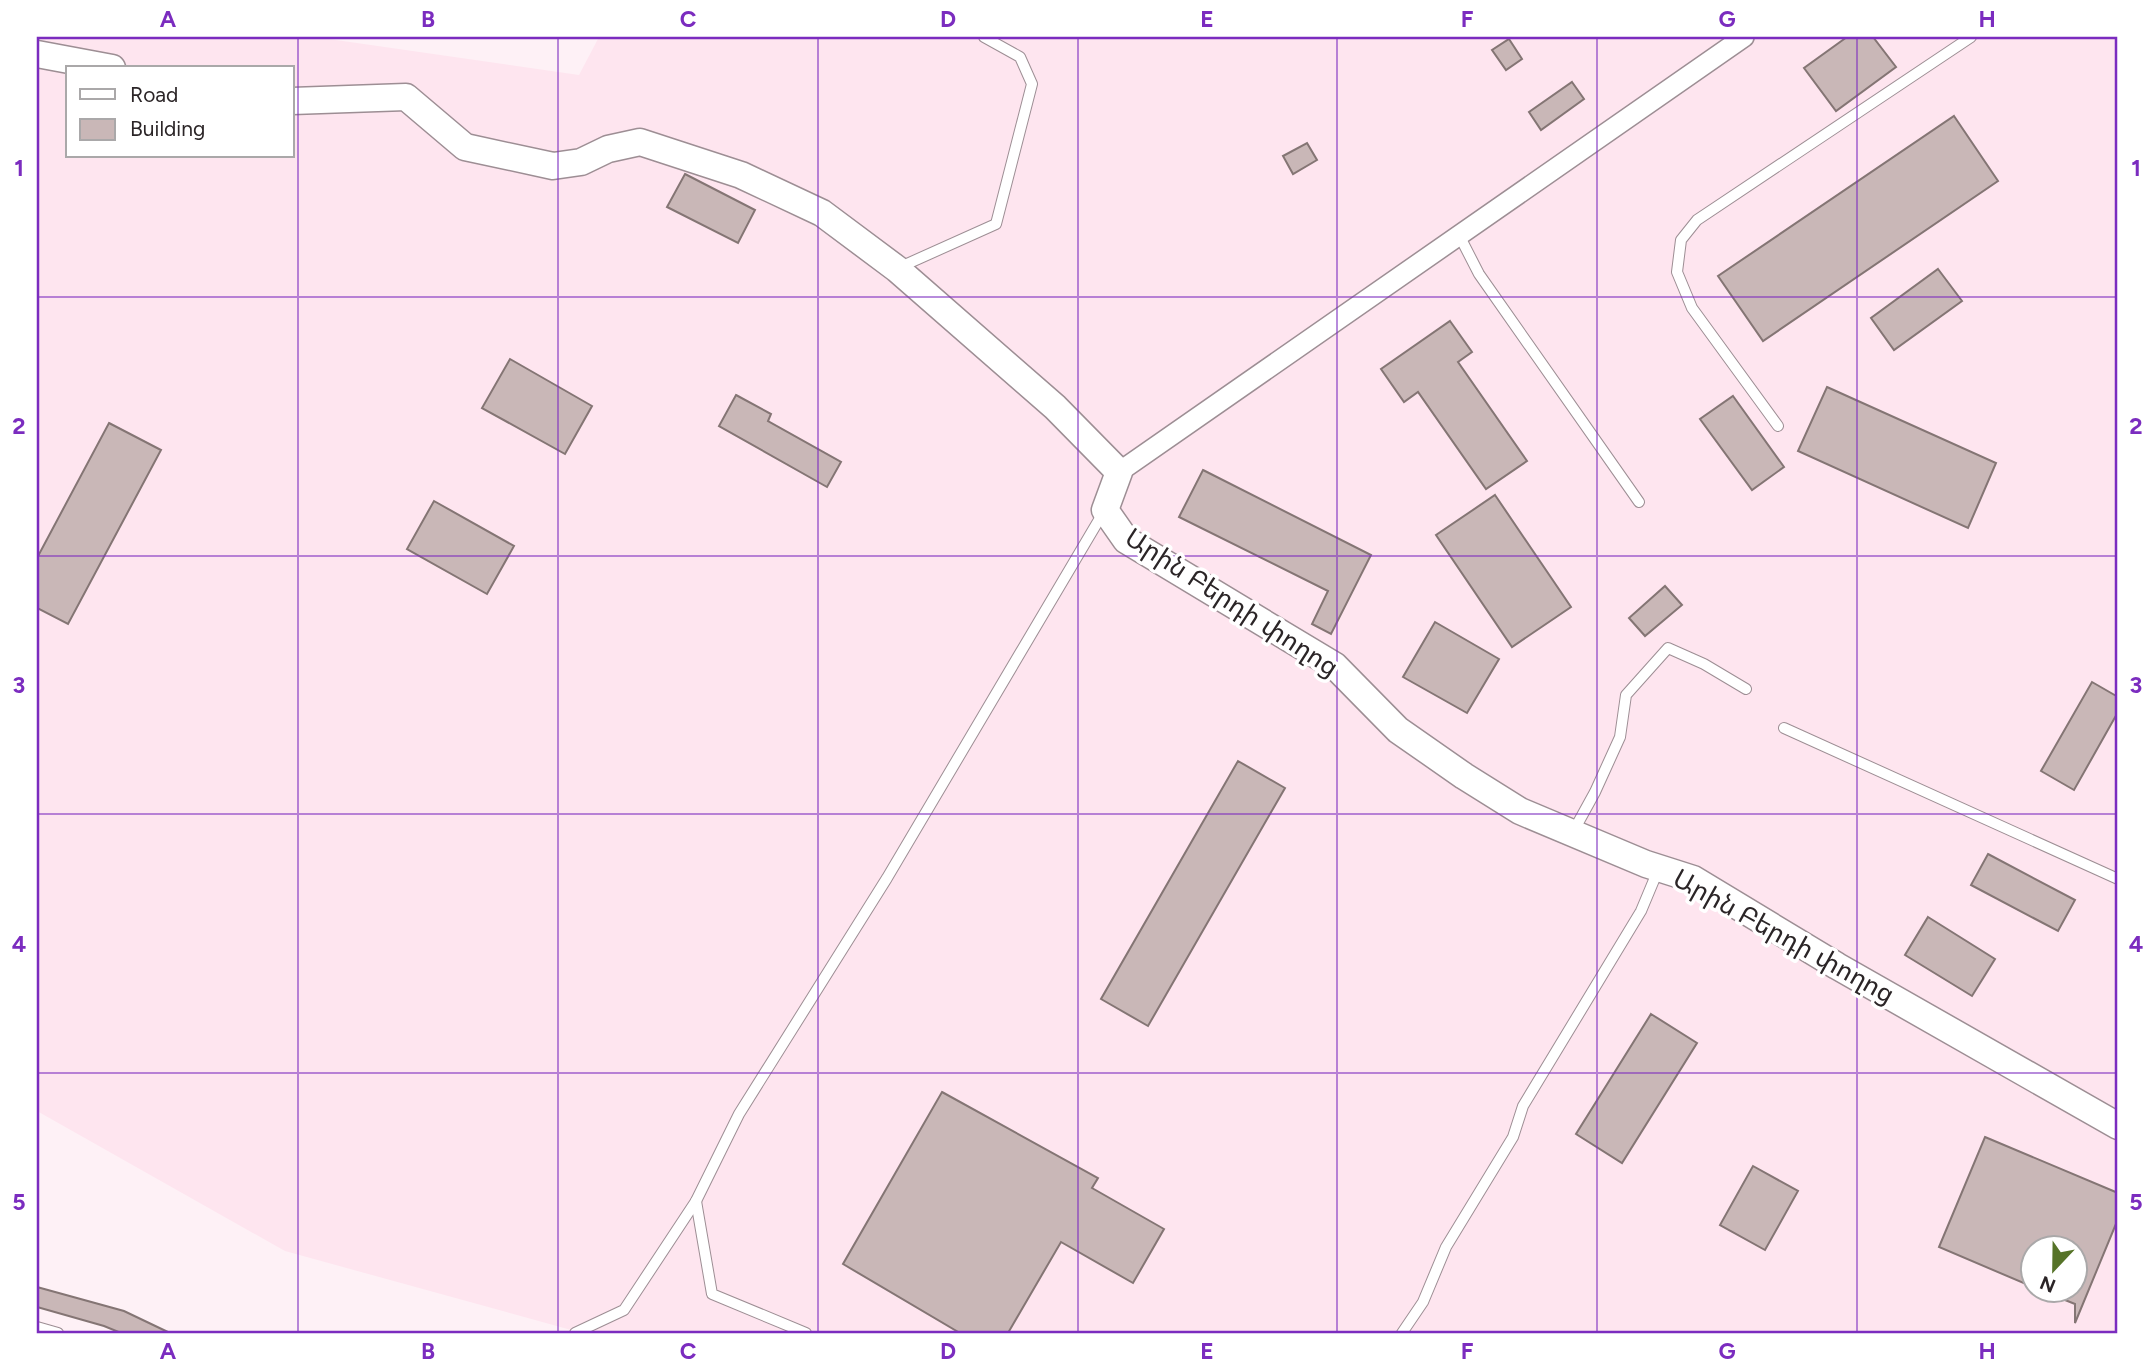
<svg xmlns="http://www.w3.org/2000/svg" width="2155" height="1370" viewBox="0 0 2155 1370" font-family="Figtree,'Noto Sans Armenian',sans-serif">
  <rect width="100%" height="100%" fill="#fef1f6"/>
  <path fill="#fee5ef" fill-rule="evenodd" d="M37,37H315L579,75L599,37H2118V1333H582L285,1251L37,1111ZM68,68H292V156H68ZM2032,1248H2074V1290H2032Z"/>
  <g fill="#c9b7b7" stroke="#847574" stroke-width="2">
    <polygon points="1847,37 1873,37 1896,67 1836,111 1804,68"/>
    <polygon points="1509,39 1522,59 1506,70 1492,50"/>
    <polygon points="1572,82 1584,99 1541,130 1529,112"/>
    <polygon points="1954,116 1998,181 1763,341 1718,276"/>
    <polygon points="1307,143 1317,160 1293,174 1283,156"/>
    <polygon points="685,174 755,210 738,243 667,207"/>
    <polygon points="1938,269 1962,301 1894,350 1871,318"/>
    <polygon points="1450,321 1472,352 1458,362 1527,461 1486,489 1418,392 1404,402 1381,369"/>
    <polygon points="510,359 592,406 565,454 482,408"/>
    <polygon points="1827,387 1996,463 1968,528 1798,451"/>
    <polygon points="736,395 771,414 768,421 841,462 827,487 719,426"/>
    <polygon points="1733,396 1784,467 1752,490 1700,419"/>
    <polygon points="109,423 161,450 68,624 37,608 37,558"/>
    <polygon points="1203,470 1371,555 1331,634 1312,624 1328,591 1179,517"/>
    <polygon points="1495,495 1571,607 1512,647 1436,535"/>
    <polygon points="434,501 514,546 487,594 407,549"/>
    <polygon points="1665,586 1682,605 1645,636 1629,618"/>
    <polygon points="1435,622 1499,659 1467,713 1403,677"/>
    <polygon points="2092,682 2118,697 2118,712 2074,790 2041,771"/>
    <polygon points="1238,761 1285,788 1148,1026 1101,999"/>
    <polygon points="1988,854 2075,900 2058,931 1971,885"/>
    <polygon points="1928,917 1995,959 1972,996 1905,955"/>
    <polygon points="1651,1014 1697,1043 1622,1163 1576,1134"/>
    <polygon points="942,1092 1098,1178 1092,1188 1164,1229 1133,1283 1061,1242 1008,1333 960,1333 843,1264"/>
    <polygon points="1985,1137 2118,1193 2118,1219 2075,1323 2075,1304 2040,1290 2075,1290 2075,1248 2033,1248 2033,1287 1939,1247"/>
    <polygon points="1753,1166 1798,1191 1765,1250 1720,1225"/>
    <polygon points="37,1287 124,1311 170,1333 121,1333 104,1326 37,1307"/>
  </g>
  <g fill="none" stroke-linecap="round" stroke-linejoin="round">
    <g stroke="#9d8e94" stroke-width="12">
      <g id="lane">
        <polyline points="1459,235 1479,274 1639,502"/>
        <polyline points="898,268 996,224 1032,84 1020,57 984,37"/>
        <polyline points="1778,426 1692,308 1677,272 1681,240 1697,220 1971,37"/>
        <polyline points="1784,728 2118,879"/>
        <polyline points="1573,832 1595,792 1620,737 1626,695 1668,648 1704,664 1746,689"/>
        <polyline points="696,1201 712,1294 806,1333"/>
        <polyline points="37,1327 58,1333"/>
        <polyline points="575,1333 624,1310 696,1201 739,1114 887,878 1103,513"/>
        <polyline points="1402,1333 1423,1302 1446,1247 1513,1137 1523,1106 1641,911 1659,868"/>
      </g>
    </g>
    <g stroke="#9d8e94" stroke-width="22">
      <polyline id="street" points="1119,472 1744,37"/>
    </g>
    <g stroke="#9d8e94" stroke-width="29">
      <g id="secondary">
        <polyline points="37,54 112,68"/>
        <polyline points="292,101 406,97 465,147 553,166 581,162 608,149 640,142 741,175 822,213 897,269 1055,407 1119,472 1105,510 1126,540 1335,666 1398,730 1464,776 1520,811 1646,864 1693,879 1837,966 2118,1126"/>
      </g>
    </g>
    <use href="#lane" stroke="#fff" stroke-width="10"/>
    <use href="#street" stroke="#fff" stroke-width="19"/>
    <use href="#secondary" stroke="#fff" stroke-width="26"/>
  </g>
  <path fill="none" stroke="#7b2cbf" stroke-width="2" stroke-opacity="0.55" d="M298,37V1333M558,37V1333M818,37V1333M1078,37V1333M1337,37V1333M1597,37V1333M1857,37V1333M37,297H2118M37,556H2118M37,814H2118M37,1073H2118"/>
  <g text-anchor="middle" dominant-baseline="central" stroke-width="7" stroke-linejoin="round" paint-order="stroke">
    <g font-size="26" fill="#2b2527" stroke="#fff">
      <text transform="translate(1232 602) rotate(33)">Արին Բերդի փողոց</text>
      <text transform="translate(1784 936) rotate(29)">Արին Բերդի փողոց</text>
    </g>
  </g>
  <rect width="2155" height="1370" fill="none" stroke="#ffffff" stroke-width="77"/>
  <rect x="66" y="66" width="228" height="91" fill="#ffffff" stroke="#aaa8a9" stroke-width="2"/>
  <rect x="80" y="89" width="35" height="10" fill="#ffffff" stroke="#aaa8a9" stroke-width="2"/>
  <text x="130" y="102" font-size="21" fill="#2b2527">Road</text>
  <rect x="80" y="119" width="35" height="21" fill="#c9b7b7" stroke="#aaa8a9" stroke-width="2"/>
  <text x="130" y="136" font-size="21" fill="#2b2527">Building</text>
  <g transform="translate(2054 1269) rotate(202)"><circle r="33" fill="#ffffff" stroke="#aaa8a9" stroke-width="2"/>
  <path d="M0-5L12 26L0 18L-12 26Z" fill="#567328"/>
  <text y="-10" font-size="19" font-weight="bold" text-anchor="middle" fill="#2b2527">N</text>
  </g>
  <rect x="38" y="38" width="2078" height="1294" fill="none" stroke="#7b2cbf" stroke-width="2.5"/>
  <g font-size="23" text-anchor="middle" font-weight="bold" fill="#7b2cbf">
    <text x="168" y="27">A</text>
    <text x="428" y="27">B</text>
    <text x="688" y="27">C</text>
    <text x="948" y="27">D</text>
    <text x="1207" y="27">E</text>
    <text x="1467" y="27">F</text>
    <text x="1727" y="27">G</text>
    <text x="1987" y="27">H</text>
    <text x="19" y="176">1</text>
    <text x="2136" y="176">1</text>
    <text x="19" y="434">2</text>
    <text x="2136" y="434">2</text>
    <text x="19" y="693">3</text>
    <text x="2136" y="693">3</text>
    <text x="19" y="952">4</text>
    <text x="2136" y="952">4</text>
    <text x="19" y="1210">5</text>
    <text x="2136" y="1210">5</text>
    <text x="168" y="1359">A</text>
    <text x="428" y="1359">B</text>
    <text x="688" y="1359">C</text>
    <text x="948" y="1359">D</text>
    <text x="1207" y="1359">E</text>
    <text x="1467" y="1359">F</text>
    <text x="1727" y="1359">G</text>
    <text x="1987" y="1359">H</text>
  </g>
</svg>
